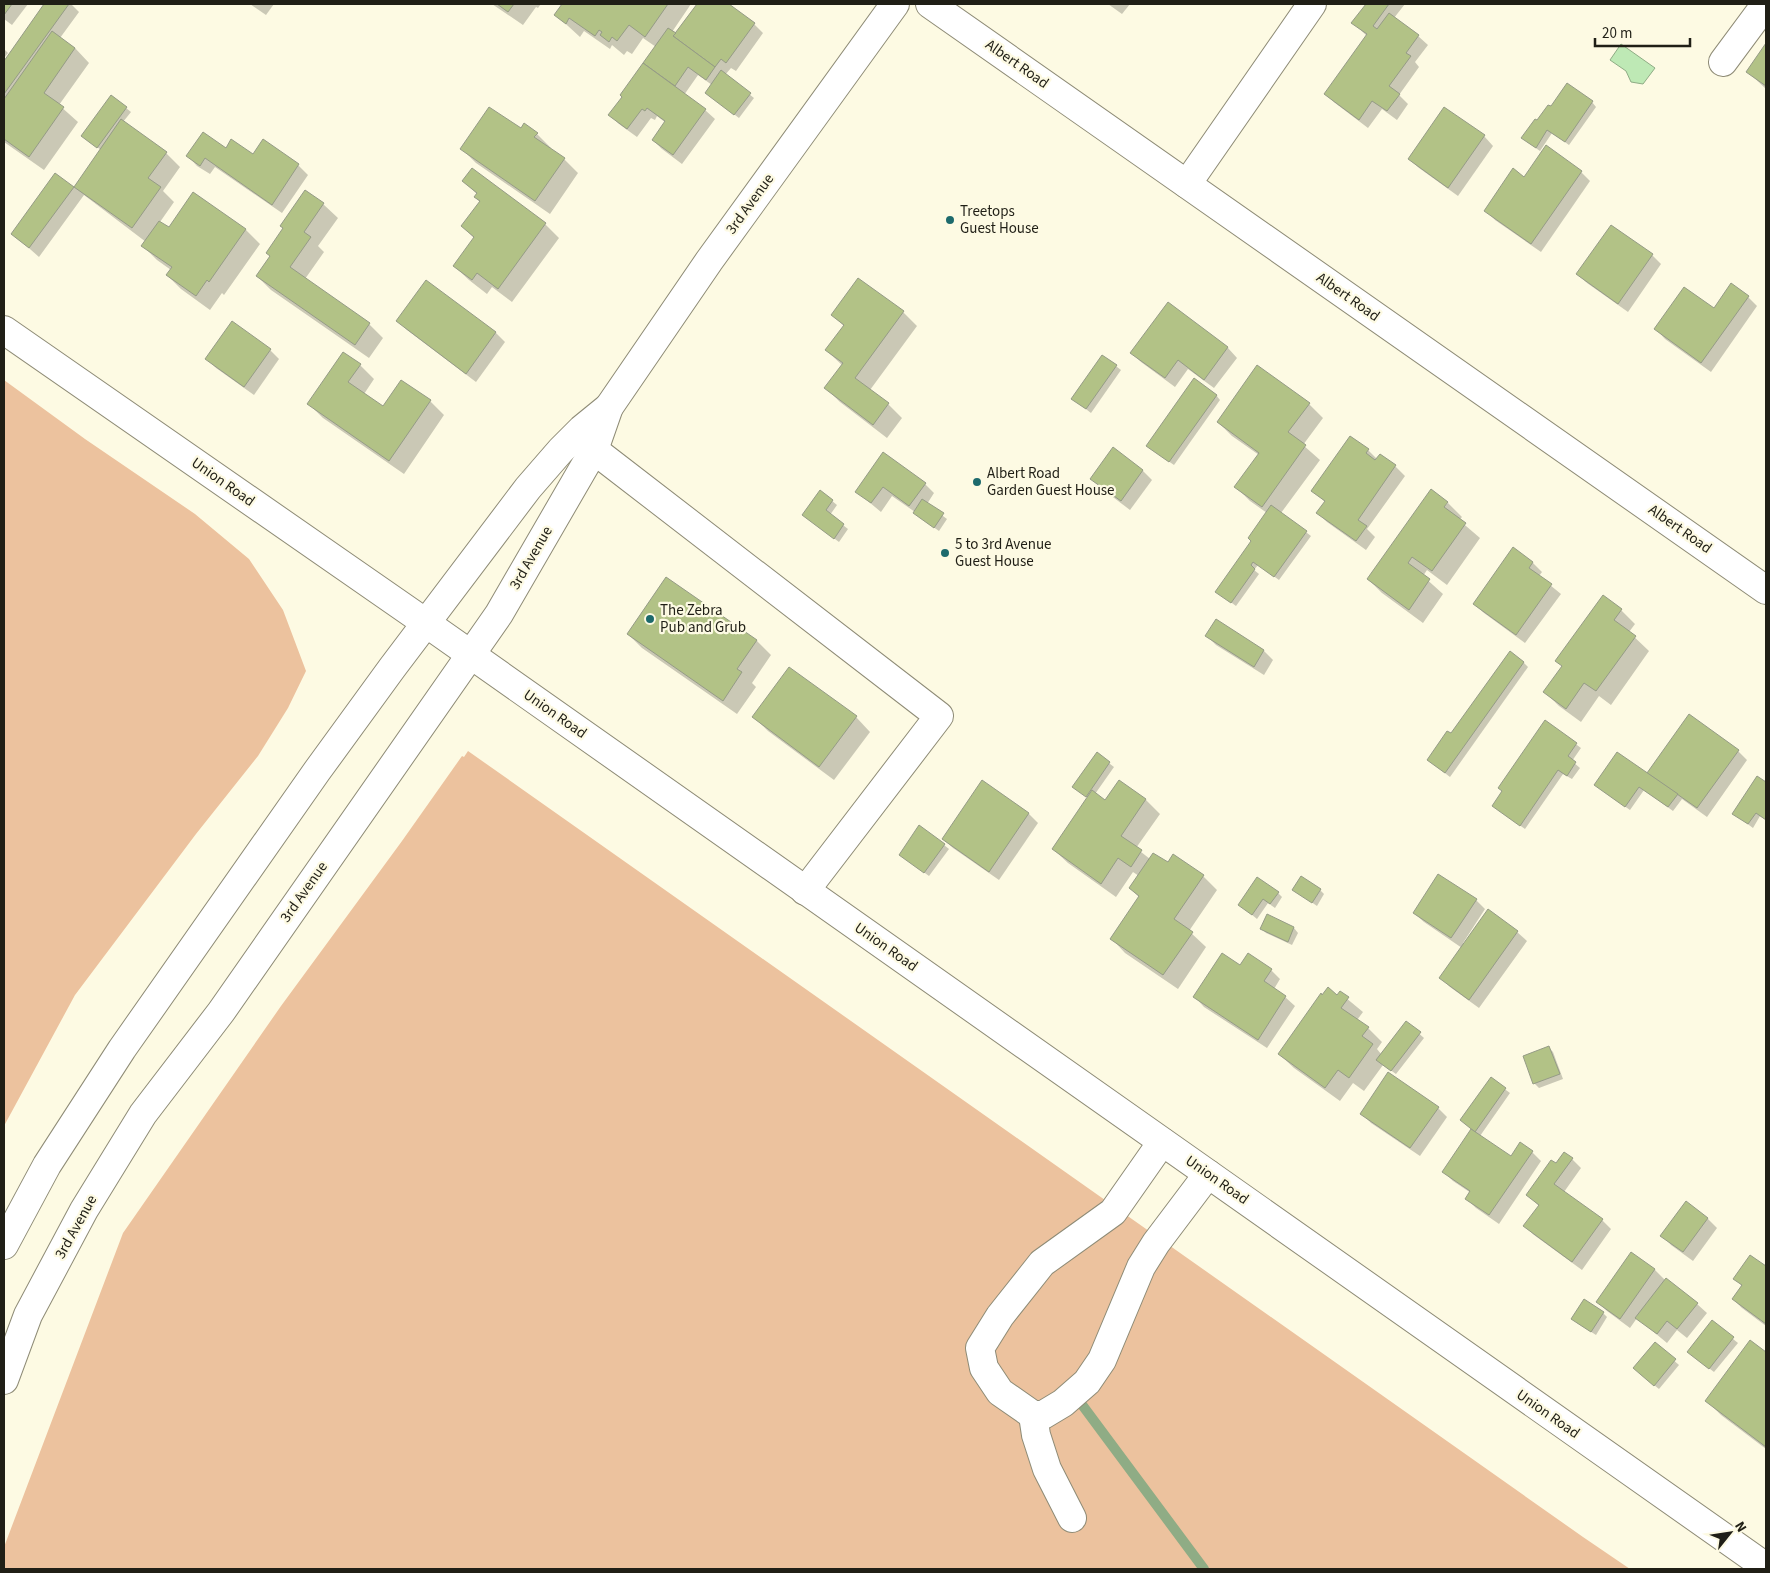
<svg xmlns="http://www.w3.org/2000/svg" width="1770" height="1573" viewBox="0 0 1770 1573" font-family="'Source Sans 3',sans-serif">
  <rect width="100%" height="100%" fill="#fdfae3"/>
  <g fill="#ecc29e">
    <polygon points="4,380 85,439 195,514 249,559 283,610 306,671 288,708 258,756 196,834 75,995 4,1126"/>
    <polygon points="468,751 1583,1537 1630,1569 4,1569 4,1547 123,1233 281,1006 402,841 462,756 464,757"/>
  </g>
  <polygon fill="#bee9b5" stroke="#8fac85" points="1621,44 1655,68 1643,84 1631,82 1626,71 1610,60"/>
  <g fill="#0003">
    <polygon points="4,4 28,4 12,25 4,19"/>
    <polygon points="46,4 71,4 79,12 60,38 75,48 89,63 59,105 78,122 44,170 4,142 4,63"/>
    <polygon points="250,4 274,4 266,15"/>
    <polygon points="492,4 541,4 538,8 536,7 523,25"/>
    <polygon points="564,4 691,4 672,32 676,34 698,4 727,4 754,24 763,33 736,71 731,68 725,75 754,98 739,118 711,97 712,85 698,75 684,95 705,110 715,119 682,164 662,149 653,140 666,123 657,116 655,120 651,118 637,137 619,124 610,115 623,97 621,95 656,47 643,38 632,54 627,51 624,55 612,45 610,49 584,31 580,37 556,15"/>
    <polygon points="1108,4 1130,4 1122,14"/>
    <polygon points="1367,4 1405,4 1394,18 1418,36 1428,45 1415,62 1419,67 1399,95 1408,104 1397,120 1382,109 1368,128 1335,103 1325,94 1367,36 1353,23"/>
    <polygon points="1766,45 1766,89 1748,72"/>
    <polygon points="4,49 8,53 4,58"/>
    <polygon points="1592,102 1596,107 1569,145 1552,133 1540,151 1527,142 1538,122"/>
    <polygon points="126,108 131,112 123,122 166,153 180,167 163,191 174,202 160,222 169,229 194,193 246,230 260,244 224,295 222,293 210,310 181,289 167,275 171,270 157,260 143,246 146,242 84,195 39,257 13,234 55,175 74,188 101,150 87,140"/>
    <polygon points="521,130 537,134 551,148 550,149 564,159 578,173 550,214 476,163 462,149"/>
    <polygon points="1484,136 1493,146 1458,196 1419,168 1409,159"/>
    <polygon points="263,141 298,165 308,175 282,213 215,167 210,174 197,166 188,156 226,150 253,156"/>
    <polygon points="472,169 545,224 559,238 512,302 492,287 487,294 469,280 454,266 475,239 462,226 480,202 475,197 477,194 463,181"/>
    <polygon points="1581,172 1590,181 1541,252 1495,220 1486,210 1525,178"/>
    <polygon points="305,192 323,204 338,218 318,246 324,252 305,279 369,324 383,338 369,358 271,290 257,276 271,256"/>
    <polygon points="1652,255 1661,264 1628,312 1587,283 1577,274"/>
    <polygon points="427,282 496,333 505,342 476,382 407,330 398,321"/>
    <polygon points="1748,297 1757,306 1711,372 1665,339 1656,329"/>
    <polygon points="1168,304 1228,348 1237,358 1214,388 1188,369 1175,387 1141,362 1132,353"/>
    <polygon points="903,312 917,326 870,390 888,404 902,418 887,438 840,402 826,388 843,366 826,350 844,326 832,315"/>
    <polygon points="270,350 279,359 254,395 216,368 207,359"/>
    <polygon points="1103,356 1121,370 1091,413 1073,399"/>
    <polygon points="360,365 374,379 364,394 384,408 430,401 444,415 404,474 323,418 309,404"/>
    <polygon points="1216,395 1220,400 1174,465 1152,450"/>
    <polygon points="1309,404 1323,418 1303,445 1320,460 1281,513 1311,536 1279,580 1258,565 1254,570 1259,574 1236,606 1217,592 1252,541 1267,513 1250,501 1236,487 1259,455 1232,436 1218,422"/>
    <polygon points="1368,450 1377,459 1380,455 1395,466 1405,476 1367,529 1375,537 1366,550 1327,522 1318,513 1325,502 1313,491"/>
    <polygon points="883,454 925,484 934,493 927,504 947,519 939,531 919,517 915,512 892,496 881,512 857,492"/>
    <polygon points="1142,470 1152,480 1130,510 1101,488 1092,479"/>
    <polygon points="820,491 837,505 830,515 848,529 839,542 803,515"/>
    <polygon points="1448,503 1462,517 1459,520 1480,538 1447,585 1427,570 1423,576 1443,594 1423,623 1382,593 1368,579"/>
    <polygon points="1513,549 1533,563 1542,572 1539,576 1561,594 1525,643 1484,613 1474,604"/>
    <polygon points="666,579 757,641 771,655 752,683 756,687 737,714 642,648 628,634"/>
    <polygon points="1621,610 1635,624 1629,632 1649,651 1611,705 1599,696 1581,722 1559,706 1545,692 1563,667 1557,661"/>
    <polygon points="1216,621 1264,651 1273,660 1264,675 1216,645 1207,636"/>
    <polygon points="1523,662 1528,667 1450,777 1433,764 1452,735"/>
    <polygon points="754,717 856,717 870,732 834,780 768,731"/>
    <polygon points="1546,722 1581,748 1572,761 1580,768 1572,779 1563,774 1525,829 1498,810"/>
    <polygon points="1738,751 1747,760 1707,817 1682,799 1673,811 1644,790 1630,810 1600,789 1647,775"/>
    <polygon points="1097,754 1114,767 1095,794 1106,802 1119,782 1146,800 1160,814 1136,848 1150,859 1203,876 1217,890 1189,931 1206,947 1178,989 1125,953 1111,938 1139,897 1130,888 1139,876 1133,872 1116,897 1068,863 1053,849 1088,798 1074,787"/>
    <polygon points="1758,778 1766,784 1766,820 1760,816 1753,828 1734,814"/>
    <polygon points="982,782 1029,814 1038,823 999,880 953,848 943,839"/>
    <polygon points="944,845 949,849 929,876 900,855"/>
    <polygon points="1294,890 1320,890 1324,894 1317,906"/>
    <polygon points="1278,893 1282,897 1275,908 1268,903 1257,919 1240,905"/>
    <polygon points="1476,900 1485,909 1463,943 1465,945 1488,911 1517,932 1527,941 1479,1008 1450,987 1441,978 1462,948 1424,922 1414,913"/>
    <polygon points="1268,916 1294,928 1298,933 1292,945 1266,933 1262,929"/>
    <polygon points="1241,967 1271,970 1280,979 1274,989 1285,997 1295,1006 1267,1048 1204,1007 1195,997"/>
    <polygon points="1340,993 1363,1012 1357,1020 1368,1028 1382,1042 1377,1049 1381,1054 1406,1022 1424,1038 1396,1074 1383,1065 1364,1091 1353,1083 1340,1101 1294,1068 1279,1054"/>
    <polygon points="1549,1048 1553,1052 1563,1079 1539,1088 1534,1083"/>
    <polygon points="1491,1079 1510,1093 1480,1136 1511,1158 1532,1152 1541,1161 1499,1224 1476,1208 1467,1199 1471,1193 1453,1181 1444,1172 1472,1129"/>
    <polygon points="1438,1108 1447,1117 1420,1156 1371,1123 1361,1113"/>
    <polygon points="1572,1159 1581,1168 1564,1192 1602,1220 1611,1229 1582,1270 1534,1235 1525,1226 1539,1206 1528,1195 1557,1165"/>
    <polygon points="1686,1203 1708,1219 1717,1228 1693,1261 1671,1245 1662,1235"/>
    <polygon points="1631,1254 1655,1270 1665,1280 1697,1304 1707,1313 1687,1338 1677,1330 1667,1343 1637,1318 1630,1328 1607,1311 1598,1302"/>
    <polygon points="1751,1256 1766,1268 1766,1326 1742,1308 1733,1299 1742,1286 1735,1279"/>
    <polygon points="1603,1313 1607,1317 1596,1335 1577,1323"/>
    <polygon points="1712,1322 1738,1343 1714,1372 1693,1356"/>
    <polygon points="1751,1342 1766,1354 1766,1449 1721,1415 1707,1401"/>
    <polygon points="1655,1344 1679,1365 1659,1389 1639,1373"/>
  </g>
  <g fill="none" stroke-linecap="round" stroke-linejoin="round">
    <polyline stroke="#8fac85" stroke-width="10" points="1080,1402 1204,1569"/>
  </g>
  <g fill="#b2c286" stroke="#959b86">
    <polygon points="4,4 12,4 4,15"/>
    <polygon points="44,4 69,4 4,94 4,61"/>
    <polygon points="497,4 514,4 508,12"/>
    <polygon points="562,4 668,4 645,37 629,25 617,41 612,37 609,42 600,35 602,32 599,30 595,36 569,18 566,24 554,15"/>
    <polygon points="697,4 729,4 755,23 726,63 721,59 715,67 673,36"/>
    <polygon points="1366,4 1389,4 1373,26 1377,29 1389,13 1419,35 1406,53 1411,56 1389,86 1400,94 1387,111 1372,101 1359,120 1324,94 1367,34 1351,23"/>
    <polygon points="668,28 676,33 673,36 715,67 706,80 688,67 675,86 643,63"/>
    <polygon points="52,31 75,48 44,93 64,107 29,157 4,139 4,99"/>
    <polygon points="1766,43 1766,86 1746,72"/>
    <polygon points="643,63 706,109 673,155 652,140 665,121 647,108 645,111 642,109 627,129 608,115 622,97 620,95"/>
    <polygon points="721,70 751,93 734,115 705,93"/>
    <polygon points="1567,83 1593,101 1565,142 1547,130 1536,148 1521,138 1535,119 1537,120 1548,105 1551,106"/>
    <polygon points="111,95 127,107 97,148 81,136"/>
    <polygon points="489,107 521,128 524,123 538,133 534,137 565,158 535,201 460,149"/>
    <polygon points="1444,107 1485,135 1448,188 1408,159"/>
    <polygon points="121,119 167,152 148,178 161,187 132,228 74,187"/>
    <polygon points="203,132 226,148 231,139 253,154 263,139 299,164 272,205 205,158 200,166 186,156"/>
    <polygon points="1546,145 1582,171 1531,244 1484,211 1513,168 1524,177"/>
    <polygon points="472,168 546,223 498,289 477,273 472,280 453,266 474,237 461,226 480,201 474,197 477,193 462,181"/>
    <polygon points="55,173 74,187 29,248 11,234"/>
    <polygon points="305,190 324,203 304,232 311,237 290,267 370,323 355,345 256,276 270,256 266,253 283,228 280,226"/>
    <polygon points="193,192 246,229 209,282 207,280 196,296 166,275 172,267 141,246 159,221 169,227"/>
    <polygon points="1611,225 1653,254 1618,304 1576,274"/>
    <polygon points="858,278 904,311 855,378 889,403 873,425 824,388 843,363 825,350 844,325 831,315"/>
    <polygon points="426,280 496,332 466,374 396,321"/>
    <polygon points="1731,283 1749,296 1701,363 1654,329 1684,287 1714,308"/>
    <polygon points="1168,302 1228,347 1204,380 1178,360 1165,378 1130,353"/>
    <polygon points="232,321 271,349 244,387 205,359"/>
    <polygon points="343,352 361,364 348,382 383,406 401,380 431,400 389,461 307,404"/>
    <polygon points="1102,355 1117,365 1086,409 1071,399"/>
    <polygon points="1257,365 1310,403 1288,432 1306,445 1262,507 1234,487 1259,453 1217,422"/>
    <polygon points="1194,378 1217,395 1169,462 1146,446"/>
    <polygon points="1350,436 1369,449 1366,453 1375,460 1380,454 1396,465 1358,520 1367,526 1356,541 1316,513 1325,501 1311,491"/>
    <polygon points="1113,447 1143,470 1121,501 1090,479"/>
    <polygon points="883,452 926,483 909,506 883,487 871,503 855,492"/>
    <polygon points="1431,489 1448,502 1444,507 1466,523 1432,571 1412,557 1408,563 1430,579 1409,610 1367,579"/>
    <polygon points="820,490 833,500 826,510 844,524 834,539 802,515"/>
    <polygon points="922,499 944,513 934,528 913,513"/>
    <polygon points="1271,505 1307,531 1274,577 1253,562 1251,565 1255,569 1231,603 1215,592 1251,541 1248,538"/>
    <polygon points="1513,547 1533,562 1529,568 1552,584 1516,635 1473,604"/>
    <polygon points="666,577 757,640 737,669 742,672 723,701 627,634"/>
    <polygon points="1603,595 1622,609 1614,620 1636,636 1596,691 1584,683 1566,709 1543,692 1562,666 1555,661"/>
    <polygon points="1216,619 1264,650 1254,667 1205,636"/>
    <polygon points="1510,651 1524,662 1445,773 1427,760 1447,731 1451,733"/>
    <polygon points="789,667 857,716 819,767 752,717"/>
    <polygon points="1689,714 1739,750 1697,808 1647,773"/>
    <polygon points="1545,720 1577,743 1568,756 1576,762 1567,776 1558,770 1520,826 1492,806 1502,791 1498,788"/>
    <polygon points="1097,752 1110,762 1086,797 1072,787"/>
    <polygon points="1617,752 1678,794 1668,807 1639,787 1625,807 1594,785"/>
    <polygon points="1757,776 1766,782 1766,820 1756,813 1748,824 1732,814"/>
    <polygon points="982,780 1029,813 989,872 942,839"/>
    <polygon points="1119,780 1146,799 1121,836 1142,850 1131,867 1118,858 1101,884 1052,849 1092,790 1105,800"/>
    <polygon points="919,825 945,844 924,873 899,855"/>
    <polygon points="1153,853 1168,862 1173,854 1204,875 1174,919 1193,932 1163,975 1110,939 1139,896 1129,888"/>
    <polygon points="1438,874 1477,899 1451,938 1413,913"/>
    <polygon points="1301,876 1321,889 1312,903 1292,890"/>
    <polygon points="1257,877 1279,892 1270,904 1263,899 1252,915 1238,905"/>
    <polygon points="1488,909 1518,931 1469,1000 1439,978"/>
    <polygon points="1267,914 1294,927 1288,942 1260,929"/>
    <polygon points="1222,953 1240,965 1248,953 1272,969 1264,981 1286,996 1258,1040 1193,997"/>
    <polygon points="1328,987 1337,995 1340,991 1349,997 1341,1008 1369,1027 1362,1036 1373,1044 1349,1078 1338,1070 1325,1088 1278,1054 1321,993 1322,995"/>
    <polygon points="1406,1021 1421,1032 1391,1071 1376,1060"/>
    <polygon points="1549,1046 1560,1074 1533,1084 1523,1056"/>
    <polygon points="1388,1072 1439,1107 1410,1148 1360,1114"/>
    <polygon points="1491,1077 1506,1088 1475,1132 1460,1120"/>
    <polygon points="1471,1129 1511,1156 1520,1142 1533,1151 1489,1215 1465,1199 1470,1191 1442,1172"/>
    <polygon points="1564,1152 1573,1158 1554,1184 1603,1219 1572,1262 1523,1226 1539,1205 1526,1195 1551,1160 1556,1163"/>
    <polygon points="1686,1201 1708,1218 1683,1252 1660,1236"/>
    <polygon points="1631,1252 1655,1269 1620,1319 1596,1302"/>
    <polygon points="1750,1255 1766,1266 1766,1324 1732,1299 1742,1285 1733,1279"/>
    <polygon points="1666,1278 1698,1303 1677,1329 1667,1321 1657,1334 1635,1318"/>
    <polygon points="1584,1299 1604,1312 1591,1332 1571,1319"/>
    <polygon points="1712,1320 1734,1337 1709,1369 1687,1352"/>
    <polygon points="1750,1340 1766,1352 1766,1447 1705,1401"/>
    <polygon points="1655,1342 1676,1359 1654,1386 1633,1368"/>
  </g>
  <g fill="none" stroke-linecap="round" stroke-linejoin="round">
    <g stroke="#8e8b76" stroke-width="30">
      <g id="minor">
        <polyline points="930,4 1766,590"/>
        <polyline points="1723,62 1766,4"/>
        <polyline points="1187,184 1312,4"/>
        <polyline points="4,330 426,623 1766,1567"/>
        <polyline points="594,450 939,716 805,891"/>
        <polyline points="1162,1142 1113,1212 1042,1263 1000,1316 980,1348 984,1368 1000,1392 1033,1415 1043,1415 1063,1403 1087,1382 1102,1360 1141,1267 1156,1243 1208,1174"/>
        <polyline points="4,1245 47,1165 122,1049 317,771 392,668 528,488 561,450 582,429 609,407"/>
        <polyline points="4,1380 28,1315 84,1210 143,1114 221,1012 499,614 594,450 609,407 709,261 895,4"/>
        <polyline points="1033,1415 1036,1435 1047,1469 1072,1518"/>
      </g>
    </g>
    <use href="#minor" stroke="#fff" stroke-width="28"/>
  </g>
  <g fill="#1d6a6c" stroke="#fdfae3" stroke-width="2">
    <circle cx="950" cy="220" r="5"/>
    <circle cx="977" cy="482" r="5"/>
    <circle cx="945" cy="553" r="5"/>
    <circle cx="650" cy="619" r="5"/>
  </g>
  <g text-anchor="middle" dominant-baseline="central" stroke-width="4.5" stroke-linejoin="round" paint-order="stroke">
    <g font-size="15" fill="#201f16" stroke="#fdfae3">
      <text transform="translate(1017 64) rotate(35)">Albert Road</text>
      <text transform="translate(750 204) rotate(-54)">3rd Avenue</text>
      <text transform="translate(1348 297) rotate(35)">Albert Road</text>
      <text transform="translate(223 482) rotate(35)">Union Road</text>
      <text transform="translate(1680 529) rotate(35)">Albert Road</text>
      <text transform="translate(531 558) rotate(-60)">3rd Avenue</text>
      <text transform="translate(555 714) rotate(35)">Union Road</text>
      <text transform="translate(304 892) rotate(-55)">3rd Avenue</text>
      <text transform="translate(886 947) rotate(35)">Union Road</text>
      <text transform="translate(1217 1180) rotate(35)">Union Road</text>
      <text transform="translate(76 1227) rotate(-61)">3rd Avenue</text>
      <text transform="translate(1548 1414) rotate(35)">Union Road</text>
    </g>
    <g font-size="15" fill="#201f16" stroke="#fdfae3" text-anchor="start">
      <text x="960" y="211">Treetops<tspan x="960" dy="17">Guest House</tspan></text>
      <text x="987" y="473">Albert Road<tspan x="987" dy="17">Garden Guest House</tspan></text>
      <text x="955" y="544">5 to 3rd Avenue<tspan x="955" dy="17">Guest House</tspan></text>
      <text x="660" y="610">The Zebra<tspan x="660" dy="17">Pub and Grub</tspan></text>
    </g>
  </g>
  <rect width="1770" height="1573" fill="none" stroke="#201f16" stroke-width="10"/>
  <g transform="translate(1730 1533) rotate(60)" stroke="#fdfae3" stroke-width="4" paint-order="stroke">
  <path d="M0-4L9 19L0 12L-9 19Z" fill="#201f16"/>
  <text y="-8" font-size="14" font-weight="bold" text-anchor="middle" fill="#201f16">N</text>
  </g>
  <path d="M1595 38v8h95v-8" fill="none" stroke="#201f16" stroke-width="2.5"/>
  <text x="1602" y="38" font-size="15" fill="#201f16" stroke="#fdfae3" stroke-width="4" paint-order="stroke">20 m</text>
</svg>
